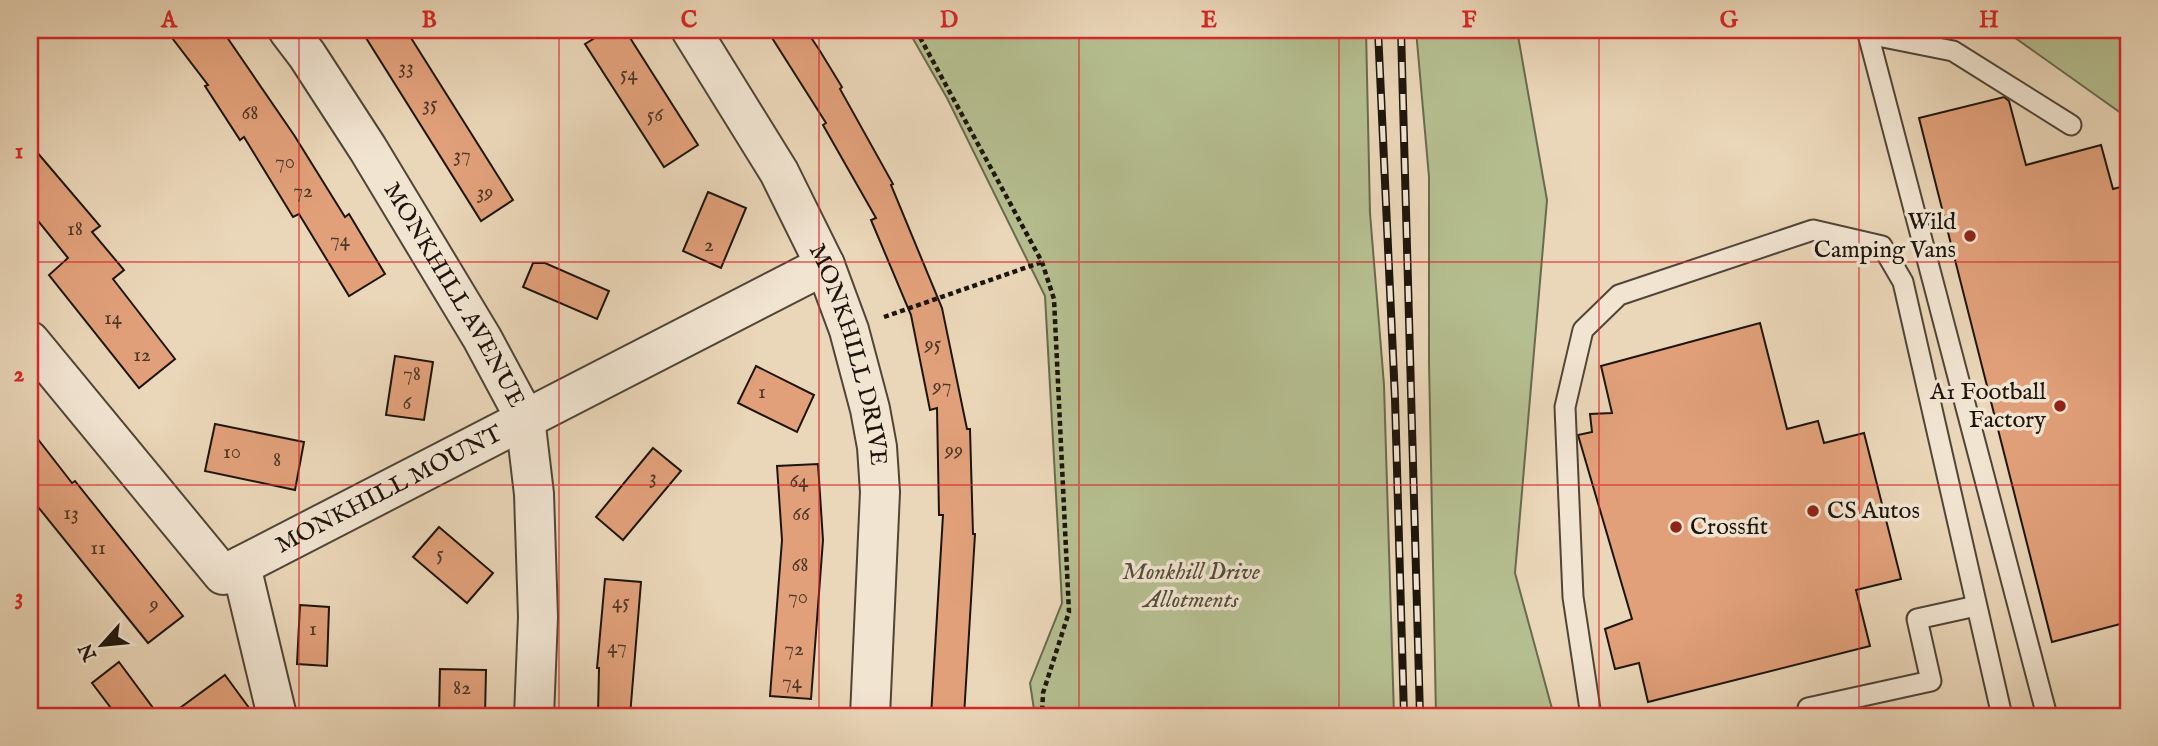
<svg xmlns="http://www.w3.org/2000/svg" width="2158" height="746" viewBox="0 0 2158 746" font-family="'IM FELL English',serif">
  <rect width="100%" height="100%" fill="#ead6b8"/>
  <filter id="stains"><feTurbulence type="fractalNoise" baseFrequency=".00286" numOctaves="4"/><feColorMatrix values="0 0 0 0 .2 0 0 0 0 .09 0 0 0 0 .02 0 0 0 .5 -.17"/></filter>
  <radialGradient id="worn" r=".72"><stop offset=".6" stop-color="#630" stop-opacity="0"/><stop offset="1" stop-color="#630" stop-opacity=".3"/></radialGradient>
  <g fill="#b5be90" stroke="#696a4e" stroke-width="2">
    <polygon points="908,30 1366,30 1370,213 1384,385 1394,716 1035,716 1030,683 1062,603 1045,296 947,98"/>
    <polygon points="1416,30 1517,30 1547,200 1515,573 1554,716 1436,716 1429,363 1429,177"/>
    <polygon points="2004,30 2128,30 2128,118"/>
  </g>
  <g fill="#e1a07a" stroke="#1d150c" stroke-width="2">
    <polygon points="166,30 222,30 294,135 345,217 349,214 385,274 349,296 299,214 293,217 244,137 240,140 205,86 208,85"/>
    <polygon points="361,30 406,30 513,200 481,221"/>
    <polygon points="608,30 625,30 698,145 664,167 585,44"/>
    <polygon points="767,30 806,30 820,51 842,87 840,89 893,184 891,185 942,308 967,429 970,429 973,534 975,534 964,716 931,716 943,515 939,515 937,408 930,410 911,315 871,220 876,218 823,125 826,123"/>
    <polygon points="2004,97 2009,101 2026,165 2101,145 2113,189 2128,185 2128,622 2052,642 1919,118"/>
    <polygon points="30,144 100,226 92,232 124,270 113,279 175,359 139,388 49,275 68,258 30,211"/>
    <polygon points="708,192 746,208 721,268 683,251"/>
    <polygon points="533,263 545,263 609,291 597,319 523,287"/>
    <polygon points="1760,323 1787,429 1818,421 1824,443 1864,433 1901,579 1856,590 1870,646 1648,702 1639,663 1615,669 1605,629 1632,619 1578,435 1592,432 1590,414 1612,413 1601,366"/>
    <polygon points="395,356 433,362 424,420 386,415"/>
    <polygon points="756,366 814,395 797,432 738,403"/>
    <polygon points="215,424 304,442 295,490 205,471"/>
    <polygon points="30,429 72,483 75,481 183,616 148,643 30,497"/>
    <polygon points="653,448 681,471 623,540 596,517"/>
    <polygon points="818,464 823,540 811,699 770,696 782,540 777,466"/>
    <polygon points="439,527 493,573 467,603 413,557"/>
    <polygon points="605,579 641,582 630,716 598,716 599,668 597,668"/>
    <polygon points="300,605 329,607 327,666 297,664"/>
    <polygon points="119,662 159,716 117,716 92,683"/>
    <polygon points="440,669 486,670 485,716 439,716"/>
    <polygon points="225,675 255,716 169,716"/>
  </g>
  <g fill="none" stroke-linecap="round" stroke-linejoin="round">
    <g stroke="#504537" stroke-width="23">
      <g id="service">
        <polyline points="1808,708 1931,681 1917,619 1976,606"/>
        <polyline points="1591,716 1573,597 1565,407 1583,330 1619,295 1813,230 1882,246 1903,282 2002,716"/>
        <polyline points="2047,716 1868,34 1953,51 2071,125"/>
      </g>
    </g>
    <g stroke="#504537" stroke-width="42">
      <g id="minor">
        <path id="s1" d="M288,30L307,55L368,149L482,338L525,418L534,494L538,617L534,716"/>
        <path id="s2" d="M691,30L779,172L825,265L849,330L870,409L877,447L880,492L870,716"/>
        <path id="s3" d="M30,341L223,575L825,265"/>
        <polyline points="241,566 277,716"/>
      </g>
    </g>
    <g stroke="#1d150c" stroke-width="4.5" stroke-dasharray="5 3.5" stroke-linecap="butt">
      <polyline points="916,30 1042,262 1054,299 1069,612 1043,693 1042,716"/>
      <polyline points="884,317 1042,262"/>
    </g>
    <use href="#service" stroke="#f1e4d1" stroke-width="19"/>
    <use href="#minor" stroke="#f1e4d1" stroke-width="38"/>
    <g stroke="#1d150c" stroke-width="8">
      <g id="rail">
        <polyline points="1378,30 1395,399 1404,716"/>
        <polyline points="1401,30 1420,716"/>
      </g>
    </g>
    <use href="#rail" stroke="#f1e4d1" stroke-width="5" stroke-dasharray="16" stroke-linecap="butt"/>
  </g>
  <path fill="none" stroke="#d62828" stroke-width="2" stroke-opacity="0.55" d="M299,30V716M559,30V716M819,30V716M1079,30V716M1339,30V716M1599,30V716M1859,30V716M30,262H2128M30,485H2128"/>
  <g fill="#8f2418" stroke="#f1e4d1" stroke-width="2.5">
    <circle cx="1970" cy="236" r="7"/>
    <circle cx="2060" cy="406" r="7"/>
    <circle cx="1813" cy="511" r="7"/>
    <circle cx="1676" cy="527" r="7"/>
  </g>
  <g text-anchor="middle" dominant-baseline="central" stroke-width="7" stroke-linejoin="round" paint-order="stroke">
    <g font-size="21" fill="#4e3828">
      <text x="406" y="67">33</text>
      <text x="629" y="74">54</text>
      <text x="430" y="104">35</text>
      <text x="250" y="113">68</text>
      <text x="655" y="115">56</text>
      <text x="462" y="155">37</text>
      <text x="285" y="162">70</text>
      <text x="303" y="191">72</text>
      <text x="485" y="192">39</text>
      <text x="75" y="229">18</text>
      <text x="340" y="240">74</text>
      <text x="709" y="245">2</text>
      <text x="113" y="318">14</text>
      <text x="933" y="344">95</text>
      <text x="142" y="355">12</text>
      <text x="412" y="374">78</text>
      <text x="942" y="386">97</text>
      <text x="762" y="392">1</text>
      <text x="407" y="403">6</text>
      <text x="954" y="450">99</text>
      <text x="232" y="452">10</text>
      <text x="277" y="460">8</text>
      <text x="653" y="477">3</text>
      <text x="799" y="481">64</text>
      <text x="71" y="513">13</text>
      <text x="801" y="514">66</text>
      <text x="98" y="548">11</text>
      <text x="440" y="554">5</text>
      <text x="800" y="565">68</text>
      <text x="798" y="597">70</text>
      <text x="621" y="602">45</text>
      <text x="154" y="604">9</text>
      <text x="313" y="629">1</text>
      <text x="617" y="647">47</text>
      <text x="794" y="649">72</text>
      <text x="792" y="682">74</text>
      <text x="462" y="688">82</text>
    </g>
    <g font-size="24" fill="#1d150c" stroke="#f1e4d1" text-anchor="end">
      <text x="1956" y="222">Wild<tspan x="1956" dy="28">Camping Vans</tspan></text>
      <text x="2046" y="392">A1 Football<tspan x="2046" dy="28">Factory</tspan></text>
      <text x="1827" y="511" text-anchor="start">CS Autos</text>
      <text x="1690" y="527" text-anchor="start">Crossfit</text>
    </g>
    <g font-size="24" fill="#1d150c" stroke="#f1e4d1">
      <text stroke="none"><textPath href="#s1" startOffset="313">MONKHILL AVENUE</textPath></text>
      <text stroke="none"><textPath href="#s2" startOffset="364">MONKHILL DRIVE</textPath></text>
      <text stroke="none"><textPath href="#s3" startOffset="490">MONKHILL MOUNT</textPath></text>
    </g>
    <g font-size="24" font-style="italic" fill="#52503a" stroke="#f1e4d1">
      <text x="1191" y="572">Monkhill Drive<tspan x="1191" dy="28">Allotments</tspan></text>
    </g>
  </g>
  <rect width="2158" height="746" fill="none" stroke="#ead6b8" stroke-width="77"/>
  <g transform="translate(102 645) rotate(243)" stroke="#f1e4d1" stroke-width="5" paint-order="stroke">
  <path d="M0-5L12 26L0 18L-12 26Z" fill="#1d150c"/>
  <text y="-10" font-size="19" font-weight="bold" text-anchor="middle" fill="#1d150c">N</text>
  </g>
  <rect x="38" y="38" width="2082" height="670" fill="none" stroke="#d62828" stroke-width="2.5"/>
  <g font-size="23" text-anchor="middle" font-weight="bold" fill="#d62828">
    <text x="169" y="27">A</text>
    <text x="429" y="27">B</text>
    <text x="689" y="27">C</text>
    <text x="949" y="27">D</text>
    <text x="1209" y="27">E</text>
    <text x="1469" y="27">F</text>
    <text x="1729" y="27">G</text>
    <text x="1989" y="27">H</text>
    <text x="19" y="158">1</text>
    <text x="19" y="381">2</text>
    <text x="19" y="604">3</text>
  </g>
  <rect width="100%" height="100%" filter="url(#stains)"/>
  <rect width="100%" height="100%" fill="url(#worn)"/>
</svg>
